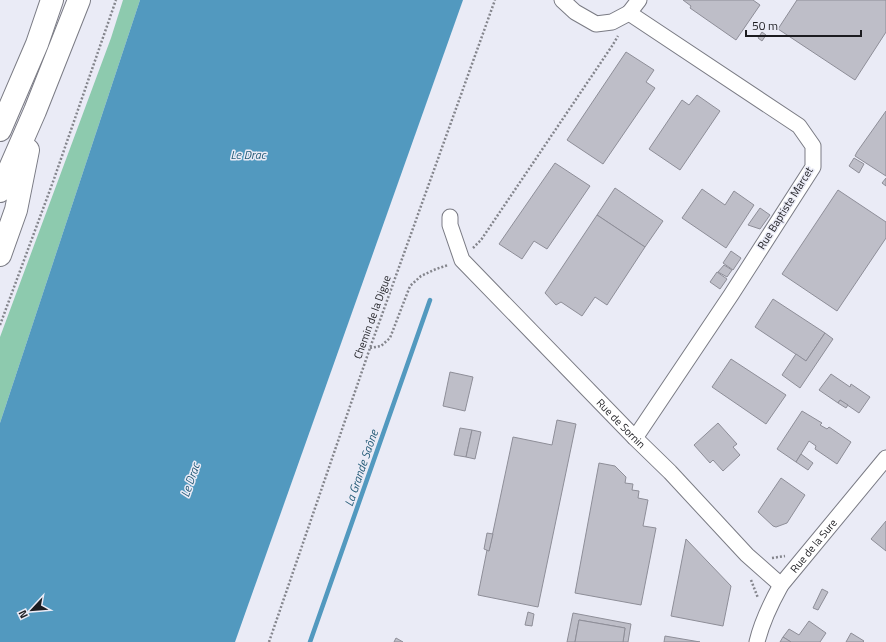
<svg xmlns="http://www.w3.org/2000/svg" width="886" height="642" viewBox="0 0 886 642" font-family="'Titillium Web',sans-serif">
  <rect width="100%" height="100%" fill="#eaebf6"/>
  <polygon fill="#8dcaae" points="123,0 140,0 0,423 0,337 111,38"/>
  <polygon fill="#5299bf" points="140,0 463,0 235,642 0,642 0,423"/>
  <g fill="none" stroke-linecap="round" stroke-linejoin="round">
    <polyline stroke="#5299bf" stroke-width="4.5" points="310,642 430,300"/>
  </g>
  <g fill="#bebec8" stroke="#8e8e98">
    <polygon points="683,0 753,0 760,5 736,40 690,8 691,6"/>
    <polygon points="797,0 886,0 886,32 855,80 778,29"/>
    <polygon points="762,32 766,35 762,41 758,38"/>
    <polygon points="626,52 654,70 646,82 655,88 603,164 567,140"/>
    <polygon points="697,95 720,111 680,170 649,149 682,100 689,105"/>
    <polygon points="886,111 886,176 855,156 857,152"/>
    <polygon points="854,158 864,164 859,173 849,166"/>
    <polygon points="555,163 590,186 547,249 534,241 522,259 499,244"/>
    <polygon points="886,178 886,186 882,183"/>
    <polygon points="615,188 663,221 645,247 597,215"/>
    <polygon points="702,189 725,205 734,191 754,205 726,248 682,218"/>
    <polygon points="838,190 886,222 886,238 837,311 782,274"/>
    <polygon points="760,208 770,215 760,229 748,225"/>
    <polygon points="597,215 645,247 607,305 595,297 582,316 561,302 556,305 545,293"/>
    <polygon points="731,251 741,258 733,270 723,263"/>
    <polygon points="724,265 732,270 727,277 718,272"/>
    <polygon points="717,272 727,279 720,289 710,282"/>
    <polygon points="773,299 825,333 806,361 755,327"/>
    <polygon points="825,333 833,339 800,388 782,375 796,354 806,361"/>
    <polygon points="731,359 786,395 766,424 712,387"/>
    <polygon points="450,372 473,377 465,411 443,406"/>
    <polygon points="831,374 850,387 851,384 870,397 859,413 840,400 838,403 819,390"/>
    <polygon points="840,400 848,405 846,408 838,403"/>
    <polygon points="802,411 822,423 820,425 827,429 829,427 851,442 837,464 815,449 816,446 809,441 796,462 777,449"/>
    <polygon points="557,420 576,424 538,607 478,595 487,550 489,551 513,437 552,445"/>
    <polygon points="718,423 737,444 733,447 740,455 723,471 713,460 710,463 694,445"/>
    <polygon points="460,428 472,430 466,457 454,455"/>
    <polygon points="472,430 481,432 475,459 466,457"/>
    <polygon points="801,454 813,463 808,470 796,462"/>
    <polygon points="599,463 615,466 626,477 625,483 633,484 632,490 639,491 638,498 648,500 643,526 656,528 641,605 575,593"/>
    <polygon points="781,478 805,495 787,523 776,527 773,526 758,512"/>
    <polygon points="886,521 886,551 871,539"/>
    <polygon points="487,533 493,534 489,551 484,549"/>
    <polygon points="686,539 731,586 723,626 671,616"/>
    <polygon points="822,589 828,592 818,610 813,608"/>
    <polygon points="528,612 534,614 532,626 525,625"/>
    <polygon points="573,613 631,624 628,642 623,642 625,628 579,620 575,642 567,642"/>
    <polygon points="579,620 625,628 623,642 575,642"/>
    <polygon points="809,621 826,633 820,642 791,642 783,637 789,629 799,635"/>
    <polygon points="851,633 864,641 863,642 846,642"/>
    <polygon points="665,636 700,642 664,642"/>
    <polygon points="783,637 791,642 780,642"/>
    <polygon points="396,638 403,642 394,642"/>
  </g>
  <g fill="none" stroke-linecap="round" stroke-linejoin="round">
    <g stroke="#7a7b84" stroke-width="17">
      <g id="minor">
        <polyline points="562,0 575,12 596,24 612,22 629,13"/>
        <polyline points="629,13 799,126 813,146 813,167 731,295 635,438"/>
        <polyline points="629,13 639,0"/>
        <path id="s1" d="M450,217V225L462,260L635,438L670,472L747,555L781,585"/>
        <path id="s2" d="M757,642C762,621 771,603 781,585L886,458"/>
      </g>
    </g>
    <g stroke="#7a7b84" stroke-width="24">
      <g id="highway">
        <polyline points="0,130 37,44 52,0"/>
        <polyline points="0,191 35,111 79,0"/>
        <polyline points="0,255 16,210 28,150"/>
      </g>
    </g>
    <g stroke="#84858c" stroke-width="2.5" stroke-dasharray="2 2" stroke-linecap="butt">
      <polyline points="473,248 481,240 612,46 618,36"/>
      <polyline points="0,325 54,179 116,0"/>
      <polyline points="370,348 381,346 390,338 410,286 421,276 436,269 448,265"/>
      <polyline points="772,558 785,556"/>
      <polyline points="751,580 758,598"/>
      <polyline points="269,642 370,348 495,0"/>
    </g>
    <use href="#minor" stroke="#fff" stroke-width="15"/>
    <use href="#highway" stroke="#fff" stroke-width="22"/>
  </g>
  <g text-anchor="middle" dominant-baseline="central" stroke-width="3" stroke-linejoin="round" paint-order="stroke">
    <g font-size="11" fill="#1c1c20" stroke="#eaebf6">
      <text transform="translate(785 208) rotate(-58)">Rue Baptiste Marcet</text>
      <text transform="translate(372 317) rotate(-70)">Chemin de la Digue</text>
      <text stroke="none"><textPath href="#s1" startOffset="273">Rue de Sornin</textPath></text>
      <text stroke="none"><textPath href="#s2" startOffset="113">Rue de la Sure</textPath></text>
    </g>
    <g font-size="12" font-style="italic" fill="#265c78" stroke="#eaebf6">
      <text x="248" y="154">Le Drac</text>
      <text transform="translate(361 468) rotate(-71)">La Grande Saône</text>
      <text transform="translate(190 480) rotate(-71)">Le Drac</text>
    </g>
  </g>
  <g transform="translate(32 610) rotate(244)" stroke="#eaebf6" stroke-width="3" paint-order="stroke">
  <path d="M0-3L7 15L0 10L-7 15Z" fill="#1c1c20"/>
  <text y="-6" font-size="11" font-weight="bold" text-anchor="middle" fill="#1c1c20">N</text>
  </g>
  <path d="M746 30v6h115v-6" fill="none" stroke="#1c1c20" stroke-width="2"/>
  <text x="752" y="30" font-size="12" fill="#1c1c20" stroke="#eaebf6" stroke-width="3" paint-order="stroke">50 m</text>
</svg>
